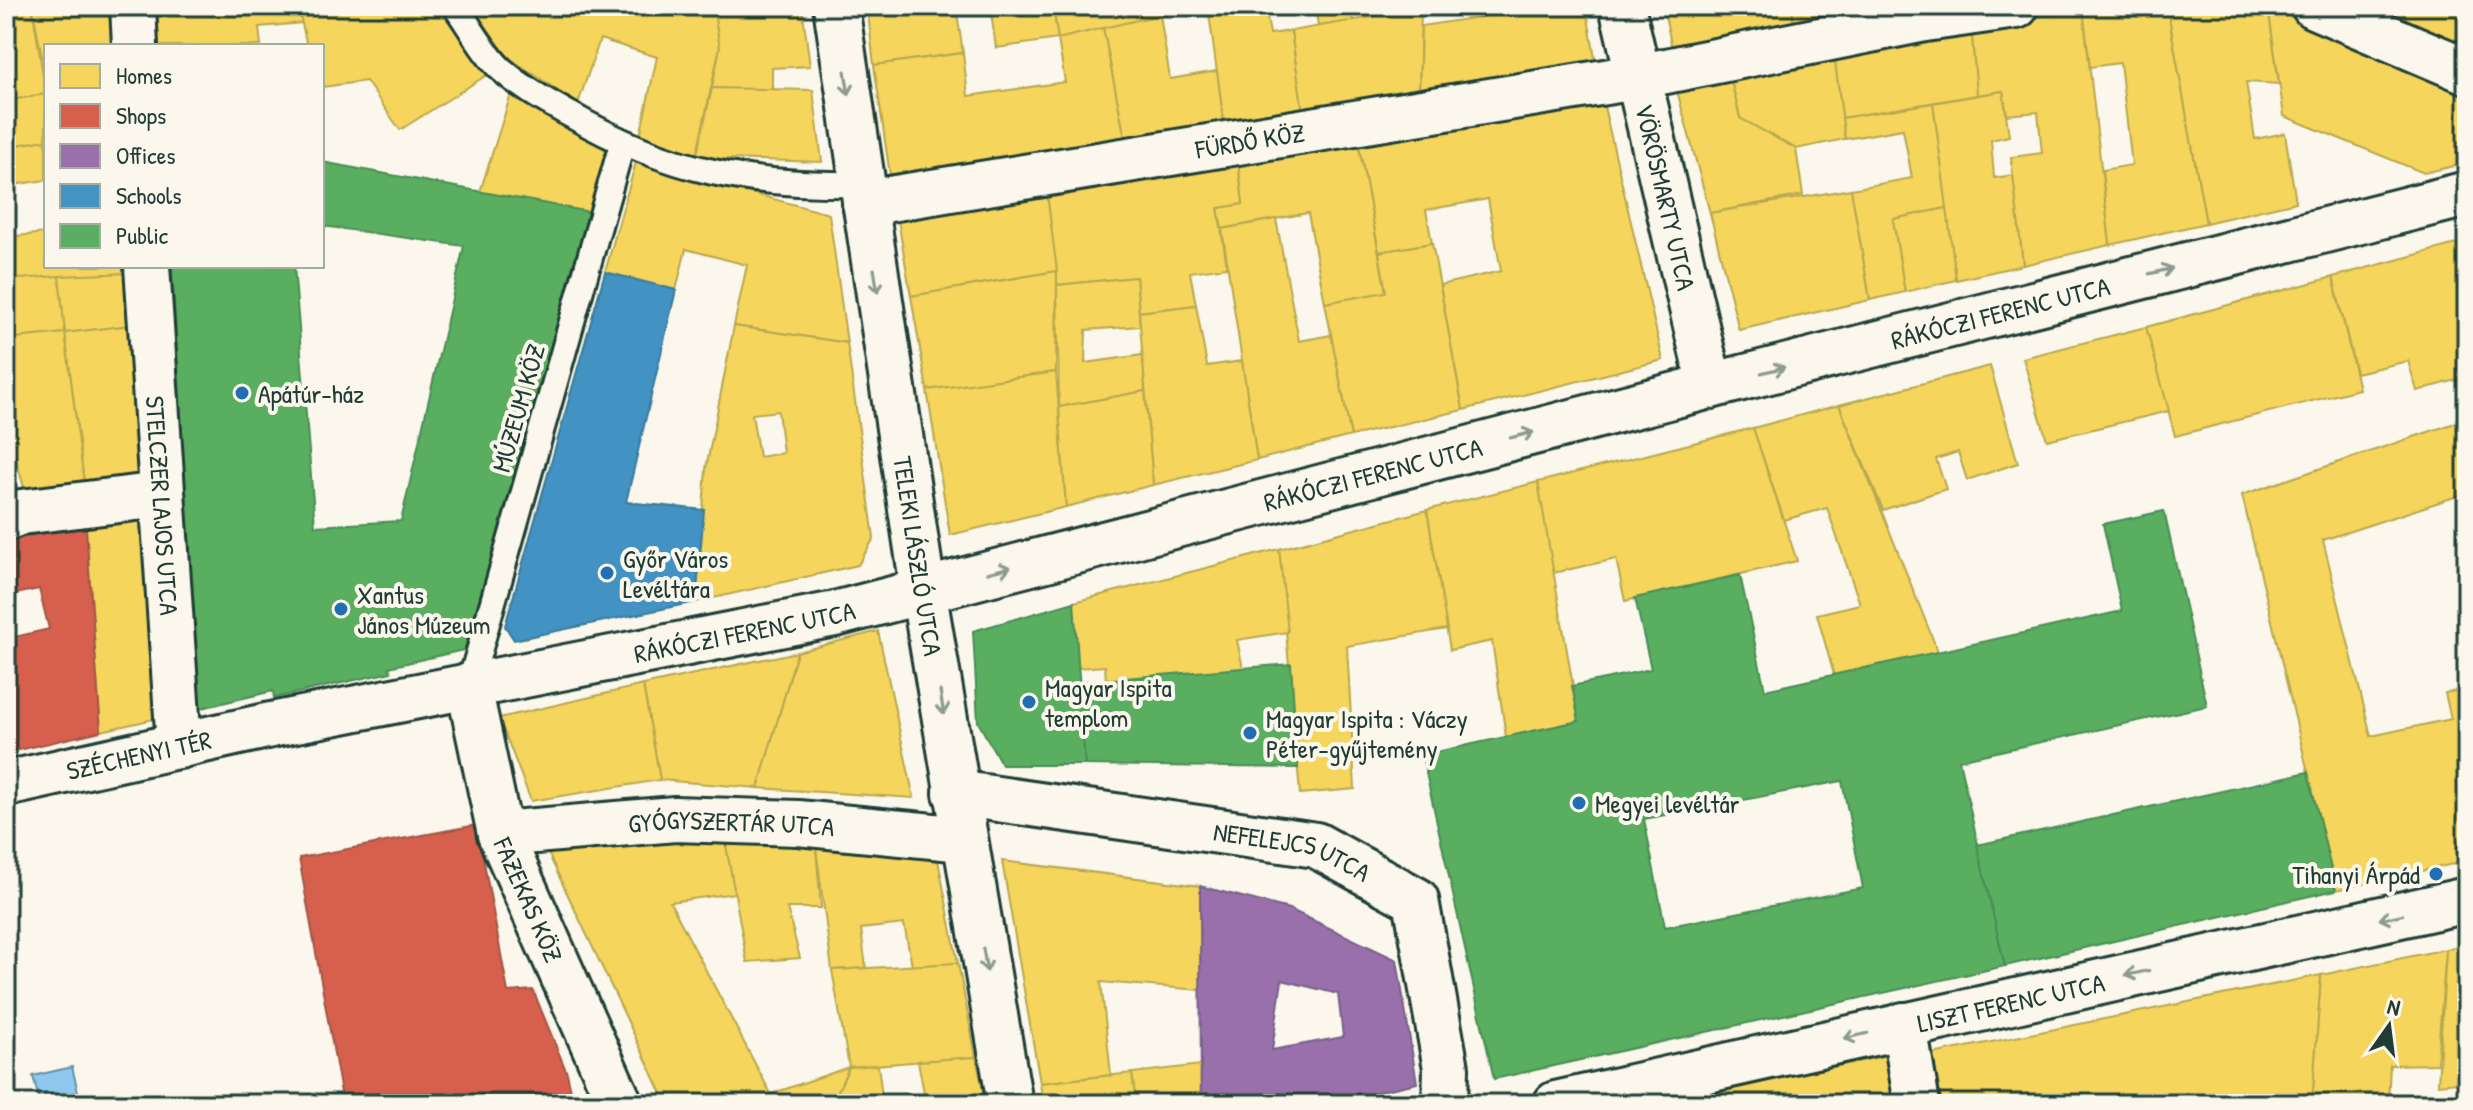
<svg xmlns="http://www.w3.org/2000/svg" width="2473" height="1110" viewBox="0 0 2473 1110" font-family="'Patrick Hand',sans-serif">
  <rect width="100%" height="100%" fill="#fbf7ec"/>
  <filter id="ink" filterUnits="userSpaceOnUse"><feTurbulence type="fractalNoise" baseFrequency=".0125" numOctaves="2"/><feDisplacementMap in="SourceGraphic" scale="16" xChannelSelector="R" yChannelSelector="G"/><feConvolveMatrix kernelMatrix="1 2 1 2 8 2 1 2 1" color-interpolation-filters="sRGB"/></filter>
  <g filter="url(#ink)">
    <polygon fill="#8ec8ee" stroke="#6290a4" stroke-width="2" points="72,1067 81,1104 40,1104 33,1076"/>
    <g fill="#f6d55c" stroke="#b6a750" stroke-width="2" fill-rule="evenodd">
      <polygon points="6,6 32,6 46,94 6,101"/>
      <polygon points="32,6 113,6 116,46 46,46 46,77"/>
      <polygon points="157,6 298,6 302,23 259,27 261,46 159,46"/>
      <polygon points="298,6 444,6 490,73 400,130 366,81 322,87 322,46 307,46"/>
      <polygon points="471,6 713,6 720,47 696,158 640,136 657,57 600,39 578,104 508,57"/>
      <polygon points="713,6 802,6 810,66 772,68 772,91 712,88 720,47"/>
      <polygon points="867,6 956,6 963,53 874,65"/>
      <polygon points="990,6 1053,6 1058,39 996,48"/>
      <polygon points="1053,6 1204,6 1058,39"/>
      <polygon points="1208,6 1265,6 1270,34 1291,31 1304,118 1225,132"/>
      <polygon points="1315,6 1351,6 1353,21 1318,26"/>
      <polygon points="1382,6 1421,6 1419,100 1304,118 1291,31 1384,15"/>
      <polygon points="1480,6 1554,6 1482,17"/>
      <polygon points="1554,6 1586,6 1597,70 1419,100 1421,26"/>
      <polygon points="1663,6 1792,6 1794,27 1672,48"/>
      <polygon points="1792,6 1921,6 1794,27"/>
      <polygon points="2109,6 2167,6 2206,223 2110,245 2102,170 2132,165 2120,63 2090,67 2083,10"/>
      <polygon points="2167,6 2268,6 2279,84 2246,82 2255,139 2285,133 2296,202 2206,223"/>
      <polygon points="2268,6 2284,6 2467,82 2467,163 2424,173 2284,116"/>
      <polygon points="2341,6 2467,6 2467,52"/>
      <polygon points="2083,10 2110,245 2023,265 2011,157 2042,153 2038,112 2007,115 2003,91 1977,95 1971,27"/>
      <polygon points="1160,15 1170,79 1217,71 1225,132 1127,149 1103,28"/>
      <polygon points="1971,27 1977,95 1842,118 1834,54"/>
      <polygon points="1103,28 1127,149 892,189 874,65 963,53 968,96 1065,82 1058,39"/>
      <polygon points="1834,54 1845,139 1796,149 1740,118 1730,76"/>
      <polygon points="1730,76 1740,118 1796,149 1803,195 1710,213 1676,87"/>
      <polygon points="712,88 813,90 822,162 696,158"/>
      <polygon points="512,91 613,150 595,213 480,192"/>
      <polygon points="2003,91 2009,136 1991,140 1994,178 2013,175 2023,265 1956,280 1933,103"/>
      <polygon points="46,94 46,140 6,147 6,101"/>
      <polygon points="1602,98 1663,360 1463,410 1440,285 1501,271 1488,199 1426,210 1432,243 1379,252 1358,141"/>
      <polygon points="1933,103 1947,208 1893,219 1905,292 1870,300 1851,189 1912,178 1903,129 1845,139 1842,118"/>
      <polygon points="46,140 46,180 6,186 6,147"/>
      <polygon points="1358,141 1386,292 1325,303 1308,213 1222,229 1218,208 1243,204 1238,162"/>
      <polygon points="636,162 829,214 847,343 734,326 747,265 686,249 676,290 605,272"/>
      <polygon points="1238,162 1243,204 1218,208 1227,267 1190,272 1196,305 1139,312 1136,277 1057,285 1047,194"/>
      <polygon points="1851,189 1870,300 1739,330 1710,213"/>
      <polygon points="1047,194 1057,271 911,296 898,220"/>
      <polygon points="1947,208 1956,280 1905,292 1893,219"/>
      <polygon points="1276,219 1299,341 1331,335 1351,436 1257,460 1222,229"/>
      <polygon points="46,233 46,266 130,266 130,273 6,280 6,237"/>
      <polygon points="2467,241 2467,377 2417,391 2408,361 2356,373 2333,277"/>
      <polygon points="1432,243 1463,410 1351,436 1325,303 1386,292 1379,252"/>
      <polygon points="1057,271 1056,372 927,390 911,296"/>
      <polygon points="130,273 132,325 65,333 59,276"/>
      <polygon points="59,276 65,333 6,339 6,280"/>
      <polygon points="1136,277 1140,326 1086,330 1085,363 1143,355 1145,391 1059,407 1057,285"/>
      <polygon points="2333,277 2359,389 2175,436 2146,327"/>
      <polygon points="1196,305 1207,366 1242,361 1257,460 1153,485 1139,312"/>
      <polygon points="132,325 139,482 85,491 65,333"/>
      <path d="M734,326L847,343L874,538L858,565L696,602L706,469ZM778,411L783,453L759,457L752,414Z"/>
      <polygon points="2146,327 2169,411 2047,440 2023,358"/>
      <polygon points="65,333 85,491 28,501 6,425 6,339"/>
      <polygon points="1990,366 2018,463 1967,480 1958,452 1936,459 1946,489 1883,510 1839,405"/>
      <polygon points="1056,372 1066,507 950,535 927,390"/>
      <polygon points="1145,391 1153,485 1066,507 1059,407"/>
      <polygon points="1839,405 1938,652 1834,675 1817,614 1860,604 1827,508 1784,520 1753,428"/>
      <polygon points="2467,419 2467,493 2323,540 2371,736 2451,719 2445,693 2467,689 2467,861 2336,890 2242,495"/>
      <polygon points="1753,428 1797,561 1625,601 1616,559 1553,573 1538,482"/>
      <polygon points="1538,482 1579,721 1506,737 1492,641 1450,650 1427,510"/>
      <polygon points="143,507 163,717 101,731 85,516"/>
      <polygon points="1427,510 1447,629 1347,646 1355,789 1300,794 1279,549"/>
      <polygon points="1279,549 1288,632 1237,640 1243,668 1106,681 1105,666 1078,668 1074,602"/>
      <polygon points="878,631 914,798 758,788 797,652"/>
      <polygon points="797,652 758,788 660,780 643,685"/>
      <polygon points="643,685 660,780 531,801 499,718"/>
      <polygon points="657,835 725,839 735,893 670,902 771,1094 849,1067 832,1104 667,1104 548,853"/>
      <polygon points="725,839 816,848 821,908 787,908 800,958 747,962"/>
      <polygon points="816,848 936,850 958,963 912,966 904,924 861,929 866,968 832,970"/>
      <polygon points="1002,861 1200,886 1200,990 1101,982 1111,1075 1040,1083"/>
      <polygon points="2467,944 2467,1081 2438,1084 2446,949"/>
      <polygon points="2446,949 2437,1064 2390,1065 2388,1104 2312,1104 2321,975"/>
      <polygon points="958,963 976,1057 849,1067 832,970"/>
      <polygon points="2321,975 2312,1104 1942,1104 1932,1054"/>
      <polygon points="1893,1054 1901,1104 1722,1104 1723,1091"/>
      <polygon points="976,1057 986,1104 926,1104 918,1061"/>
      <polygon points="878,1065 883,1104 832,1104 849,1067"/>
      <polygon points="1200,1065 1201,1104 1136,1104 1132,1073"/>
      <polygon points="1132,1073 1136,1104 1043,1104 1040,1083"/>
      <polygon points="1723,1091 1722,1104 1663,1104"/>
    </g>
    <g fill="#d6604d" stroke="#9f5646" stroke-width="2">
      <polygon points="85,516 101,731 6,753 6,639 49,629 39,589 6,596 6,531"/>
      <polygon points="477,825 508,992 533,990 567,1073 574,1104 343,1104 299,858"/>
    </g>
    <path fill="#9970ab" stroke="#746187" stroke-width="2" fill-rule="evenodd" d="M1200,886L1289,909L1397,960L1417,1083L1322,1104H1201ZM1282,980L1338,994L1343,1037L1272,1050Z"/>
    <polygon fill="#4393c3" stroke="#387998" stroke-width="2" points="605,272 676,290 626,502 704,510 696,602 514,640 505,626"/>
    <g fill="#5aae61" stroke="#488c54" stroke-width="2" fill-rule="evenodd">
      <polygon points="322,162 595,213 464,650 389,667 391,672 274,698 273,691 197,709 172,266 294,266 315,526 401,521 464,246 322,226"/>
      <path d="M2164,511L2207,706L1959,760L2005,966L1494,1079L1422,755L1579,721L1572,686L1651,669L1635,598L1740,575L1765,690L2122,611L2103,524ZM1842,781L1863,888L1665,927L1644,819Z"/>
      <polygon points="1074,602 1085,765 1002,765 978,722 973,631"/>
      <polygon points="1291,664 1298,768 1085,765 1079,682"/>
      <polygon points="2308,772 2336,890 2005,966 1977,845"/>
    </g>
    <g fill="none" stroke-linecap="round" stroke-linejoin="round">
      <g stroke="#1f3d34" stroke-width="30">
        <g id="lane">
          <path d="M455,6C470,26 484,54 502,70C522,88 546,101 569,114C670,172 748,186 863,184"/>
          <polyline points="469,687 622,144"/>
        </g>
      </g>
      <g stroke="#1f3d34" stroke-width="50">
        <g id="street">
          <polyline points="133,6 135,46"/>
          <path id="s1" d="M836,6L923,589L1010,1104"/>
          <path id="s2" d="M1622,6L1710,386"/>
          <polyline points="2314,6 2467,71"/>
          <path id="s3" d="M865,203L1636,77L1925,19L2016,6"/>
          <path id="s4" d="M147,266L179,746"/>
          <polyline points="6,518 21,512 160,495"/>
          <path id="s5" d="M469,687L500,834L620,1104"/>
          <path id="s6" d="M6,784L271,725L835,614L1710,386L2467,194"/>
          <path id="s7" d="M956,793L1316,845L1416,900L1446,1068L1445,1104"/>
          <path id="s8" d="M500,834L675,819L798,823L964,839"/>
          <polyline points="1904,1025 1917,1104"/>
          <path id="s9" d="M1556,1104L2467,900"/>
        </g>
      </g>
      <use href="#lane" stroke="#fbf7ec" stroke-width="24"/>
      <use href="#street" stroke="#fbf7ec" stroke-width="44"/>
    </g>
    <defs><path id="oneway-shaft" d="M-6 0H5M1.5-3L5.5 0L1.5 3" fill="none" stroke-width="1.6" stroke-linecap="round" stroke-linejoin="round" transform="scale(2)"/></defs>
    <g stroke="#8d9a90">
      <use href="#oneway-shaft" transform="translate(847 83) rotate(81)"/>
      <use href="#oneway-shaft" transform="translate(2161 271) rotate(-14)"/>
      <use href="#oneway-shaft" transform="translate(876 281) rotate(81)"/>
      <use href="#oneway-shaft" transform="translate(1773 370) rotate(-14)"/>
      <use href="#oneway-shaft" transform="translate(1522 435) rotate(-14)"/>
      <use href="#oneway-shaft" transform="translate(999 570) rotate(-14)"/>
      <use href="#oneway-shaft" transform="translate(942 703) rotate(81)"/>
      <use href="#oneway-shaft" transform="translate(2391 917) rotate(168)"/>
      <use href="#oneway-shaft" transform="translate(985 960) rotate(80)"/>
      <use href="#oneway-shaft" transform="translate(2137 973) rotate(168)"/>
      <use href="#oneway-shaft" transform="translate(1856 1036) rotate(167)"/>
    </g>
  </g>
  <g fill="#1f6fb2" stroke="#fbf7ec" stroke-width="3">
    <circle cx="242" cy="393" r="8"/>
    <circle cx="607" cy="573" r="8"/>
    <circle cx="341" cy="609" r="8"/>
    <circle cx="1029" cy="702" r="8"/>
    <circle cx="1250" cy="733" r="8"/>
    <circle cx="1579" cy="803" r="8"/>
    <circle cx="2436" cy="874" r="8"/>
  </g>
  <g text-anchor="middle" dominant-baseline="central" stroke-width="8" stroke-linejoin="round" paint-order="stroke">
    <g font-size="26" fill="#1f3d34" stroke="#fbf7ec">
      <text stroke="none"><textPath href="#s3" startOffset="390">FÜRDŐ KÖZ</textPath></text>
      <text stroke="none"><textPath href="#s2" startOffset="196">VÖRÖSMARTY UTCA</textPath></text>
      <text stroke="none"><textPath href="#s6" startOffset="2050">RÁKÓCZI FERENC UTCA</textPath></text>
      <text transform="translate(518 408) rotate(-74)">MÚZEUM KÖZ</text>
      <text stroke="none"><textPath href="#s6" startOffset="1402">RÁKÓCZI FERENC UTCA</textPath></text>
      <text stroke="none"><textPath href="#s4" startOffset="240">STELCZER LAJOS UTCA</textPath></text>
      <text stroke="none"><textPath href="#s1" startOffset="556">TELEKI LÁSZLÓ UTCA</textPath></text>
      <text stroke="none"><textPath href="#s6" startOffset="754">RÁKÓCZI FERENC UTCA</textPath></text>
      <text stroke="none"><textPath href="#s6" startOffset="136">SZÉCHENYI TÉR</textPath></text>
      <text stroke="none"><textPath href="#s8" startOffset="232">GYÓGYSZERTÁR UTCA</textPath></text>
      <text stroke="none"><textPath href="#s7" startOffset="342">NEFELEJCS UTCA</textPath></text>
      <text stroke="none"><textPath href="#s5" startOffset="222">FAZEKAS KÖZ</textPath></text>
      <text stroke="none"><textPath href="#s9" startOffset="466">LISZT FERENC UTCA</textPath></text>
    </g>
    <g font-size="26" fill="#1f3d34" stroke="#fbf7ec" text-anchor="start">
      <text x="258" y="393">Apátúr-ház</text>
      <text x="623" y="558">Győr Város<tspan x="623" dy="30">Levéltára</tspan></text>
      <text x="357" y="594">Xantus<tspan x="357" dy="30">János Múzeum</tspan></text>
      <text x="1045" y="687">Magyar Ispita<tspan x="1045" dy="30">templom</tspan></text>
      <text x="1266" y="718">Magyar Ispita : Váczy<tspan x="1266" dy="30">Péter-gyűjtemény</tspan></text>
      <text x="1595" y="803">Megyei levéltár</text>
      <text x="2420" y="874" text-anchor="end">Tihanyi Árpád</text>
    </g>
  </g>
  <rect width="2473" height="1110" fill="none" stroke="#fbf7ec" stroke-width="32"/>
  <rect x="16" y="16" width="2441" height="1078" fill="none" stroke="#1f3d34" stroke-width="3" filter="url(#ink)"/>
  <rect x="44" y="44" width="280" height="224" fill="#fbf7ec" stroke="#a3ada2" stroke-width="2"/>
  <rect x="60" y="64" width="40" height="24" fill="#f6d55c" stroke="#a3ada2" stroke-width="2"/>
  <text x="116" y="84" font-size="24" fill="#1f3d34">Homes</text>
  <rect x="60" y="104" width="40" height="24" fill="#d6604d" stroke="#a3ada2" stroke-width="2"/>
  <text x="116" y="124" font-size="24" fill="#1f3d34">Shops</text>
  <rect x="60" y="144" width="40" height="24" fill="#9970ab" stroke="#a3ada2" stroke-width="2"/>
  <text x="116" y="164" font-size="24" fill="#1f3d34">Offices</text>
  <rect x="60" y="184" width="40" height="24" fill="#4393c3" stroke="#a3ada2" stroke-width="2"/>
  <text x="116" y="204" font-size="24" fill="#1f3d34">Schools</text>
  <rect x="60" y="224" width="40" height="24" fill="#5aae61" stroke="#a3ada2" stroke-width="2"/>
  <text x="116" y="244" font-size="24" fill="#1f3d34">Public</text>
  <g transform="translate(2389 1026) rotate(14)" stroke="#fbf7ec" stroke-width="6" paint-order="stroke">
  <path d="M0-6L14 30L0 20L-14 30Z" fill="#1f3d34"/>
  <text y="-12" font-size="22" font-weight="bold" text-anchor="middle" fill="#1f3d34">N</text>
  </g>
</svg>
